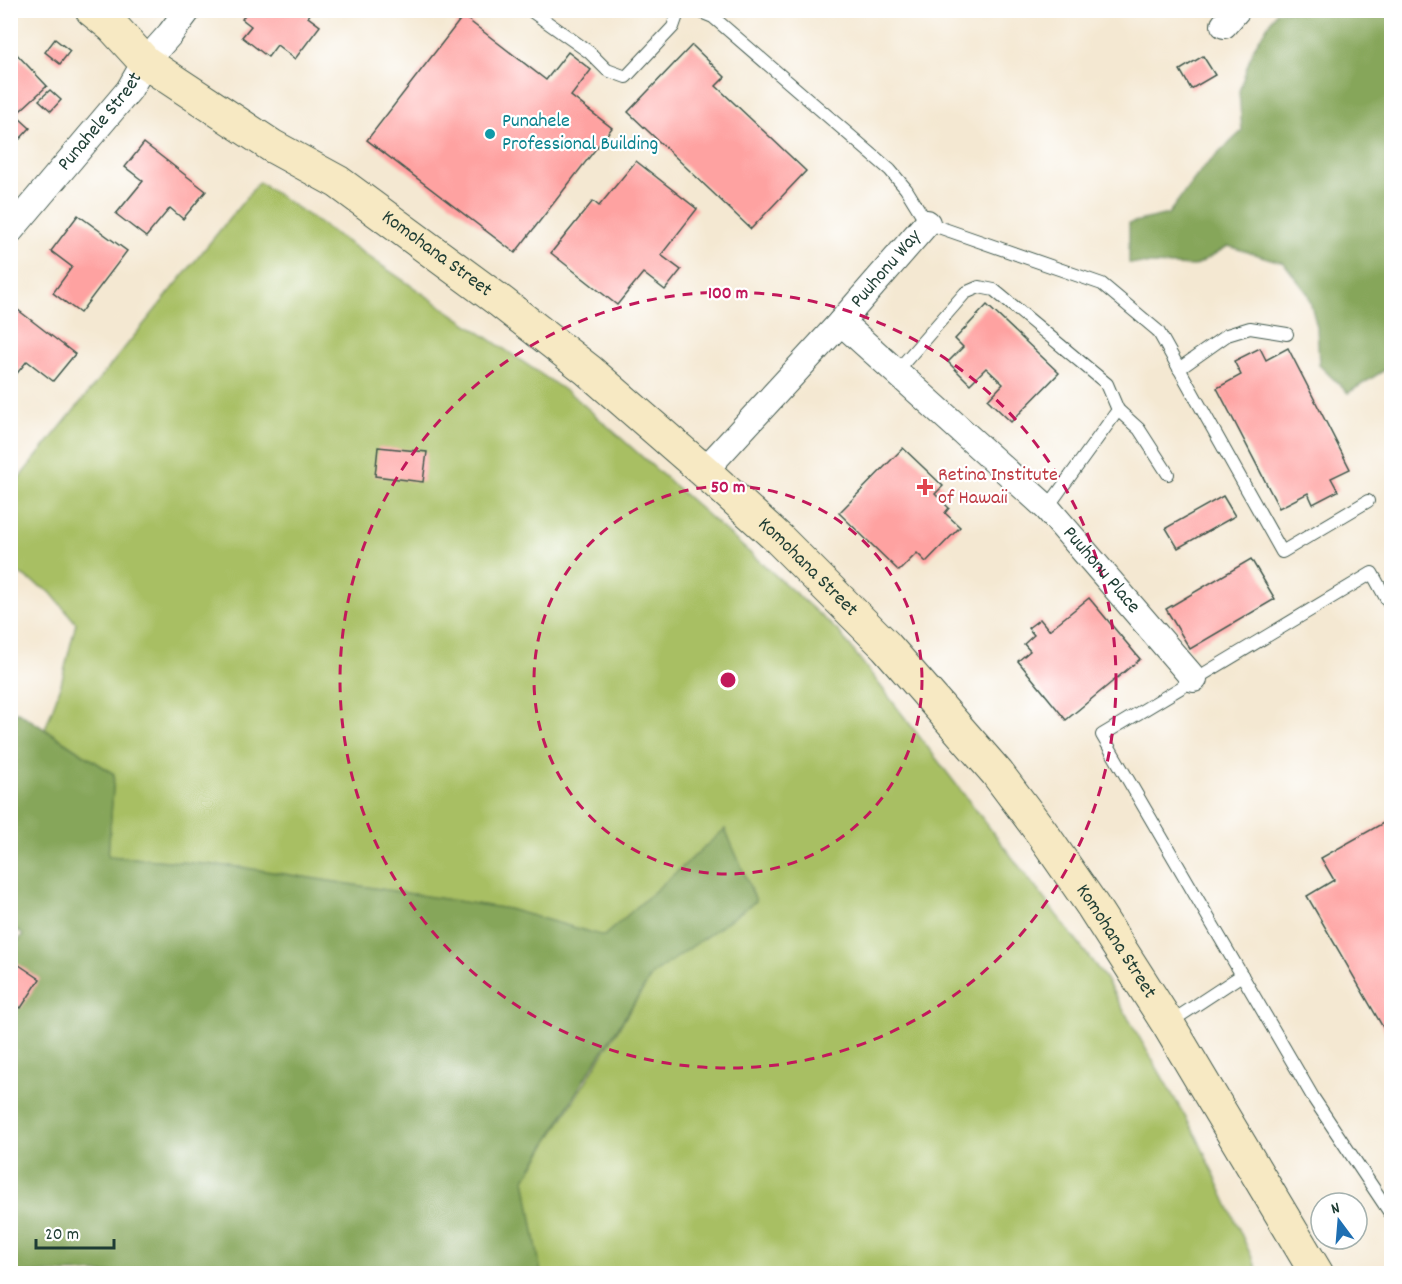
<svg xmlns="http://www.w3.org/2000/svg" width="1402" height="1284" viewBox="0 0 1402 1284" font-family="Dekko,sans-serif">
  <rect width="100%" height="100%" fill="#fff"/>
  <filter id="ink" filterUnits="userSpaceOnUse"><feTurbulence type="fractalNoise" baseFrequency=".0167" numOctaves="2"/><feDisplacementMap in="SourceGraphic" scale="12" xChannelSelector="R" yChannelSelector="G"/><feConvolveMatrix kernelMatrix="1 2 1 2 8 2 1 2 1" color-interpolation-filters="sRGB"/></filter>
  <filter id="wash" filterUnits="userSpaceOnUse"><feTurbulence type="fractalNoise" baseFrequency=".008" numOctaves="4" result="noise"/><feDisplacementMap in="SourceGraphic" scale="24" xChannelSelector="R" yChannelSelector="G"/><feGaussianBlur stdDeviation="1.35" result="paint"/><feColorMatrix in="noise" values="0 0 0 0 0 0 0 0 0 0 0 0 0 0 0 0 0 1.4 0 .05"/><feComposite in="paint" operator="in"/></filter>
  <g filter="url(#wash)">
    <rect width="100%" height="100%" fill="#f4e8d2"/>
    <polygon fill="#a8bf64" stroke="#647e4c" stroke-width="1.5" points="259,182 576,398 839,632 1105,978 1197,1137 1259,1273 541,1273 525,1179 652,975 756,901 725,830 604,936 508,909 240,867 108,856 114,774 45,729 60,688 76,623 50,592 11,569 11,488"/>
    <g fill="#86a65a" stroke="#527247" stroke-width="1.5">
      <polygon points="1277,11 1391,11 1391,366 1348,393 1319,365 1317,327 1308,294 1284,263 1228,246 1195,266 1129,263 1129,223 1168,214 1202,169 1242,131 1239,91 1253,49"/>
      <polygon points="10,712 18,712 114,774 108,856 239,867 508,909 604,936 725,829 756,901 652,975 585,1078 525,1179 541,1273 11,1273 10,950 23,935 11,925"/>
    </g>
    <g id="blocks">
      <g fill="#fea2a1">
        <polygon points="248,10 313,10 308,17 320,26 295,59 277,45 268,57 242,37 251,26 242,19"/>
        <polygon points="463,16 546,80 568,52 591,70 571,96 612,128 515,253 367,140"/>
        <polygon points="55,39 70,51 60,64 45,52"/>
        <polygon points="692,45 725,77 716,86 806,171 751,229 628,112"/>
        <polygon points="10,47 47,86 10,120"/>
        <polygon points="1203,56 1215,75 1191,89 1180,70"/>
        <polygon points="50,90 61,100 51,111 39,100"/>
        <polygon points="19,118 30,128 20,139 10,130 10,126"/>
        <polygon points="144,143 206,191 183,219 170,208 146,237 116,214 143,181 125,167"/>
        <polygon points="636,161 697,209 661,255 681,270 665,290 643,273 617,305 551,253 593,201 599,206"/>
        <polygon points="78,215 127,251 80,313 53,293 72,267 51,251"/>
        <polygon points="987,305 1059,373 1011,422 988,400 1003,384 986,368 970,384 948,362 963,347 955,339"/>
        <polygon points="18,310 75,354 53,381 27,361 10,382 10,320"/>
        <polygon points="1260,348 1266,360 1288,348 1350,469 1331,478 1338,491 1313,504 1308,493 1279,508 1217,388 1241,375 1234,361"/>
        <polygon points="378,447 427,452 423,482 375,476"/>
        <polygon points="903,448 943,486 935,494 949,508 945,513 960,527 926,562 917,553 899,571 839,513"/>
        <polygon points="1223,496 1235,516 1178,548 1166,528"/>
        <polygon points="1251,559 1275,599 1190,649 1166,609"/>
        <polygon points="1089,598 1140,659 1066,720 1018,661 1030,651 1024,644 1034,635 1028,628 1040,619 1049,630"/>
        <polygon points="1392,818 1392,1043 1307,896 1334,880 1321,858"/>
        <polygon points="10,959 40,979 21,1008 10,1002"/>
      </g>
    </g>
  </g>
  <g filter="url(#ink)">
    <use href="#blocks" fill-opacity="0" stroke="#3f574c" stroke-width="1.5"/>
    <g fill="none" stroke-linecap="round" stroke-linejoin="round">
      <g stroke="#3f574c" stroke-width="14">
        <g id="lane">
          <polyline points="530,10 589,52 607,70 626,77 673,27 679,10"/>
          <polyline points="696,10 713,17 890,170 906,189 927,223 1102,284 1158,331 1282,552 1368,501"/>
          <polyline points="1179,369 1227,335 1250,328 1287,334"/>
          <polyline points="896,372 965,293 979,287 994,290 1107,384 1118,410 1047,508"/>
          <polyline points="1118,410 1139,429 1168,474"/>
          <polyline points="1392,609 1372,573 1102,735 1314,1099 1392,1216"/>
          <polyline points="1169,1023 1242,975"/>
        </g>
      </g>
      <g stroke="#3f574c" stroke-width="28">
        <g id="street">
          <polyline points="1224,25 1237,10"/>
          <path id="s1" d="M10,231L129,90L145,62L170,34L188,10"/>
          <path id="s2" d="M841,322L1047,508L1194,679"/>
          <path id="s3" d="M704,471L841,322L927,223"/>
        </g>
      </g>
      <g stroke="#3f574c" stroke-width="35">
        <g id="secondary">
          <path id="s4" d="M92,10L113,27L145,62L272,146L338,182L501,302L588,370L704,471L779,539L886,646L997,773L1042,833L1092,905L1168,1024L1317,1274"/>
        </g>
      </g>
      <use href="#lane" stroke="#fff" stroke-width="12"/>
      <use href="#street" stroke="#fff" stroke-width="26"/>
      <use href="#secondary" stroke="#f7e9c3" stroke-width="33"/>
    </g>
  </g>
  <g fill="none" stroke="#c2185b" stroke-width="3" stroke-dasharray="10 8">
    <circle cx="728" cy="680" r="194"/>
    <circle cx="728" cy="680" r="388"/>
  </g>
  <circle fill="#0f9aa8" stroke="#fff" stroke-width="2" cx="490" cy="134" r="6"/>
  <path fill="#e0444e" stroke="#fff" stroke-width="2" d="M922 478h6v6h6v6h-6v6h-6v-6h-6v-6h6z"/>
  <g text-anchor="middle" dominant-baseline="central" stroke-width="4.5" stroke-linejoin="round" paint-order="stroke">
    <g font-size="20" fill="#1f3d34" stroke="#fff">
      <text stroke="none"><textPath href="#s1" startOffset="142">Punahele Street</textPath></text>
      <text stroke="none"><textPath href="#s4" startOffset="424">Komohana Street</textPath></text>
      <text stroke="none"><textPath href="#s3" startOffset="272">Puuhonu Way</textPath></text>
      <text stroke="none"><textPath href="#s4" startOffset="910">Komohana Street</textPath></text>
      <text stroke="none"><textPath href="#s2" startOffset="360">Puuhonu Place</textPath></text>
      <text stroke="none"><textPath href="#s4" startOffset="1396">Komohana Street</textPath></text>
    </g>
    <g font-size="20" fill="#0d838f" stroke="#fff" text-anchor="start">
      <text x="502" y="122">Punahele<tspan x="502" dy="23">Professional Building</tspan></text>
    </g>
    <g font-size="20" fill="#be3a42" stroke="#fff" text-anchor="start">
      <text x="938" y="476">Retina Institute<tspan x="938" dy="23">of Hawaii</tspan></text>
    </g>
  </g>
  <circle cx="728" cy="680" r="9" fill="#c2185b" stroke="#fff" stroke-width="3"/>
  <g font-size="18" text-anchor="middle" font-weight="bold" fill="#c2185b" stroke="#fff" stroke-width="4.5" stroke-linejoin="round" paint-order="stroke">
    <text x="728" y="298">100 m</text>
    <text x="728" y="492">50 m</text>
  </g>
  <rect width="1402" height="1284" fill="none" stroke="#fff" stroke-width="36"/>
  <g transform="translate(1339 1221) rotate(344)"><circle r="28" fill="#ffffff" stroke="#a5b1ae" stroke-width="1.5"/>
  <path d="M0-4.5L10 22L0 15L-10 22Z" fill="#1f6fb2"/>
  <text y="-9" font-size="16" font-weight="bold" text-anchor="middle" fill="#1f3d34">N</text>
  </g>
  <path d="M36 1239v9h78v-9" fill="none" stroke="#1f3d34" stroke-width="3"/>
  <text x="45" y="1239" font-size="18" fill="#1f3d34" stroke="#ffffff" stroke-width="4.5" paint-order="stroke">20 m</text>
</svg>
